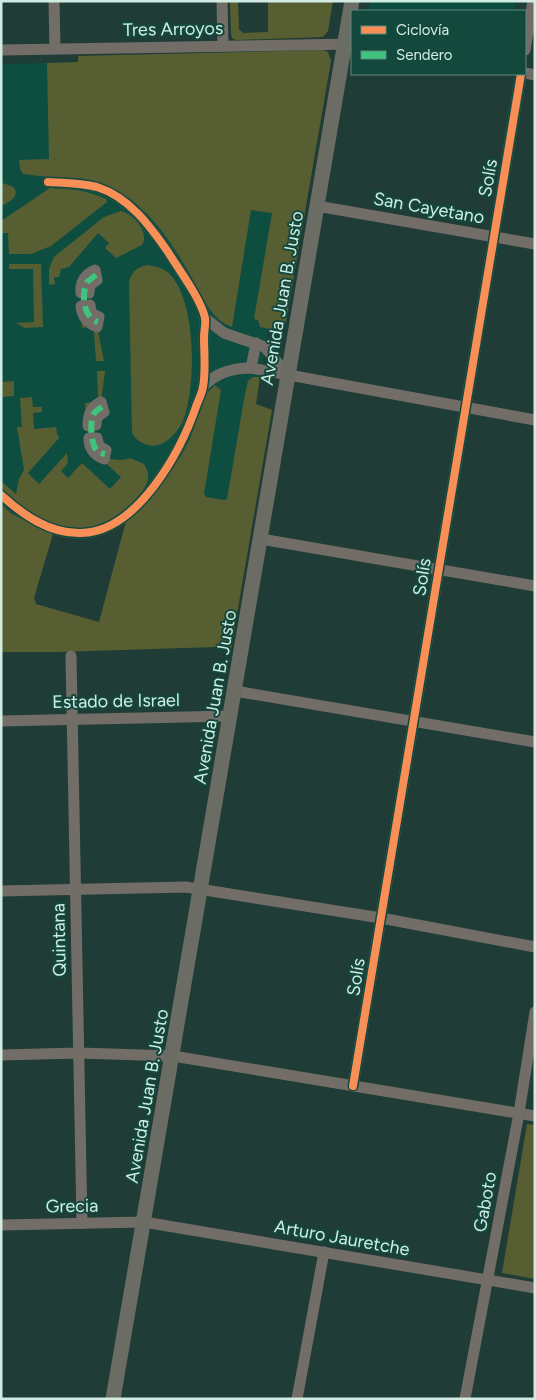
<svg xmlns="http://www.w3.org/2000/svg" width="536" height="1400" viewBox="0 0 536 1400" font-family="Figtree,sans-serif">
  <rect width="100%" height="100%" fill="#203c36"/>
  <g fill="#0e4e41">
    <polygon points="371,1 515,1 514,11 369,11"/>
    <polygon points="302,57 311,70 215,647 92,650 126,522 114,530 94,538 73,539 63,537 42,530 12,514 1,504 1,64"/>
  </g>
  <g fill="#575f32">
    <polygon points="230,1 238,1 239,29 243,33 268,32 268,1 333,1 328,31 323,37 236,40 232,38 231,34"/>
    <path d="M323,50L328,52L331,61L286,322C279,334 271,329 260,327L258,320L254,319L272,213L251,210L232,327C213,320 205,302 196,285C172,242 144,196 95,181C83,177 69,178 57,177C45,177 34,175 23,174L20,169L19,160L49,159L47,63L78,62V56Z"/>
    <path d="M1,183C7,184 19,187 15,196C13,200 5,204 1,206Z"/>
    <path d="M50,188C69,189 88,190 106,199L107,202L51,246L31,254H9L8,233H1V221Z"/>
    <path d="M121,211C133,214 150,232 142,245L116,258L105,248L109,243L98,233L69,267L61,269L59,277H54L55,284L49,285V269L54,257L104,217Z"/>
    <polygon points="9,264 41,264 43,327 25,328 16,323 34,322 33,269 9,269"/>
    <path d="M148,265C155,266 161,268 166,271C197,294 197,388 183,421C176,435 161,451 145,444C138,441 135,439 132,432L129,282C132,271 137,267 148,265Z"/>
    <polygon points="80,306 97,327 104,361 96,361 94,331 89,327 82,328"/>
    <polygon points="97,371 105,371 101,402 87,426 85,403 94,402 98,397"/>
    <polygon points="253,377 260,377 256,404 272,410 231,649 215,647 59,652 1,652 1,504 12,514 53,534 34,598 36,604 99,622 126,521 153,496 181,456 190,439 207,393 215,385 221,390 204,494 206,497 224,500 227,499 245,394 248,381"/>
    <polygon points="14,381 14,396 1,397 1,382"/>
    <path d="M32,397L33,407H42V412L33,413L34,429L56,427L57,434L59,438L28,473L39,484L67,453L68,463L61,471L68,478L82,463L110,489L121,477L97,455C106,459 121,462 130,458L144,464C146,468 149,473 148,479C146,494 113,521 98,525C91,527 82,528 75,528C46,527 22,506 1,488V481L16,494L19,479L24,470L17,427H22L20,398Z"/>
    <polygon points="527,1124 535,1125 535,1279 502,1273"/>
  </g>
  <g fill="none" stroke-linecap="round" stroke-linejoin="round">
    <g stroke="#726d67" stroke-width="11">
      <polyline points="54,1 55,49"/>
      <polyline points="222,1 223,46"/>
      <polyline points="1,50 352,44"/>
      <polyline points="525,50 533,1"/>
      <polyline points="525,73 535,75"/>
      <polyline points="317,206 535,244"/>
      <path d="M95,270L97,280L90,285L89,293H81C80,282 85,274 95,270Z"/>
      <path d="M90,305L91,313L99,317L97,327C87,323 82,316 81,306Z"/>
      <polyline points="205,318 224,333 265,347 288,376"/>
      <polyline points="251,368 256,343"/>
      <path d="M203,387C216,372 233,368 251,368L535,420"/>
      <path d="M101,402L104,412L97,417L96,425L88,426C88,414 91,407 101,402Z"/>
      <path d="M89,438H97L99,446L106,450L104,459C94,455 89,449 89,438Z"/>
      <path d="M1,495C23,515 50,534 81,533C138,532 181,451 197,404C199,399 202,393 203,387C206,371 204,353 204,337C204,331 206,324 205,318C201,299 179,270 168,252C150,226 129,197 97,187C81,183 64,183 48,182"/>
      <polyline points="261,539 535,586"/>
      <polyline points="71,656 82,1223"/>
      <polyline points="235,691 535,742"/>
      <polyline points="1,721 231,716"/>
      <polyline points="1,891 186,887 381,918 535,947"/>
      <polyline points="1,1055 79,1053 173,1056 535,1116"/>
      <polyline points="353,1086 521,74"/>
      <polyline points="1,1225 144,1222 535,1288"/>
      <polyline points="297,1399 324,1252"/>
      <polyline points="465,1399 519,1113 535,1012"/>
    </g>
    <polyline stroke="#6b6d65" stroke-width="15" points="113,1399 352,1"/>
    <g stroke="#40c37c" stroke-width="6" stroke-dasharray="12 6" stroke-linecap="butt">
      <path d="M96,275L87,282C81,295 83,317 98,322"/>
      <path d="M102,407C99,409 95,411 93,415C90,422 91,441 95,448C97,452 100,453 105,454"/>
    </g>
    <g stroke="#13493d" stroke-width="11">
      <g id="cycleway">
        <path d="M1,495C23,515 50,534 81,533C138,532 181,451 197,404C199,399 202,393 203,387C206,371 204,353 204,337C204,331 206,324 205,318C201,299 179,270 168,252C150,226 129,197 97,187C81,183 64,183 48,182"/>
        <polyline points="353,1086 521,74"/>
      </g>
    </g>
    <use href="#cycleway" stroke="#f78f57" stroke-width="8"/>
  </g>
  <g text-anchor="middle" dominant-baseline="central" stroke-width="4" stroke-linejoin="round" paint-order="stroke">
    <g font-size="18" fill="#d2ece4" stroke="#13493d">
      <text transform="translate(173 29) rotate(-1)">Tres Arroyos</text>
      <text transform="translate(488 178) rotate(-80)">Solís</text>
      <text transform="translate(429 208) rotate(10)">San Cayetano</text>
      <text transform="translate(282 298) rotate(-80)">Avenida Juan B. Justo</text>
      <text transform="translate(422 577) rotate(-81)">Solís</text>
      <text transform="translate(215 697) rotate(-80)">Avenida Juan B. Justo</text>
      <text transform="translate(116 701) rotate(-1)">Estado de Israel</text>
      <text transform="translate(59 940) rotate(-91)">Quintana</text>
      <text transform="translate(356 977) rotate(-81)">Solís</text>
      <text transform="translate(147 1096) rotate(-80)">Avenida Juan B. Justo</text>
      <text transform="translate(485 1202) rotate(-80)">Gaboto</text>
      <text transform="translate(72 1206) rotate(-1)">Grecia</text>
      <text transform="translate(342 1238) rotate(10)">Arturo Jauretche</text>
    </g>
  </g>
  <rect width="536" height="1400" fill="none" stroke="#d2ece4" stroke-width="5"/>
  <rect x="351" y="10" width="175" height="65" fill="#13493d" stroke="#5f8a80"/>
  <rect x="361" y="26" width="25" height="8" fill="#f78f57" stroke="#5f8a80"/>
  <text x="396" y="35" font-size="15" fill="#d2ece4">Ciclovía</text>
  <rect x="361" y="51" width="25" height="8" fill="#40c37c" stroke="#5f8a80"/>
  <text x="396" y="60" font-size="15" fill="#d2ece4">Sendero</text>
</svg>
